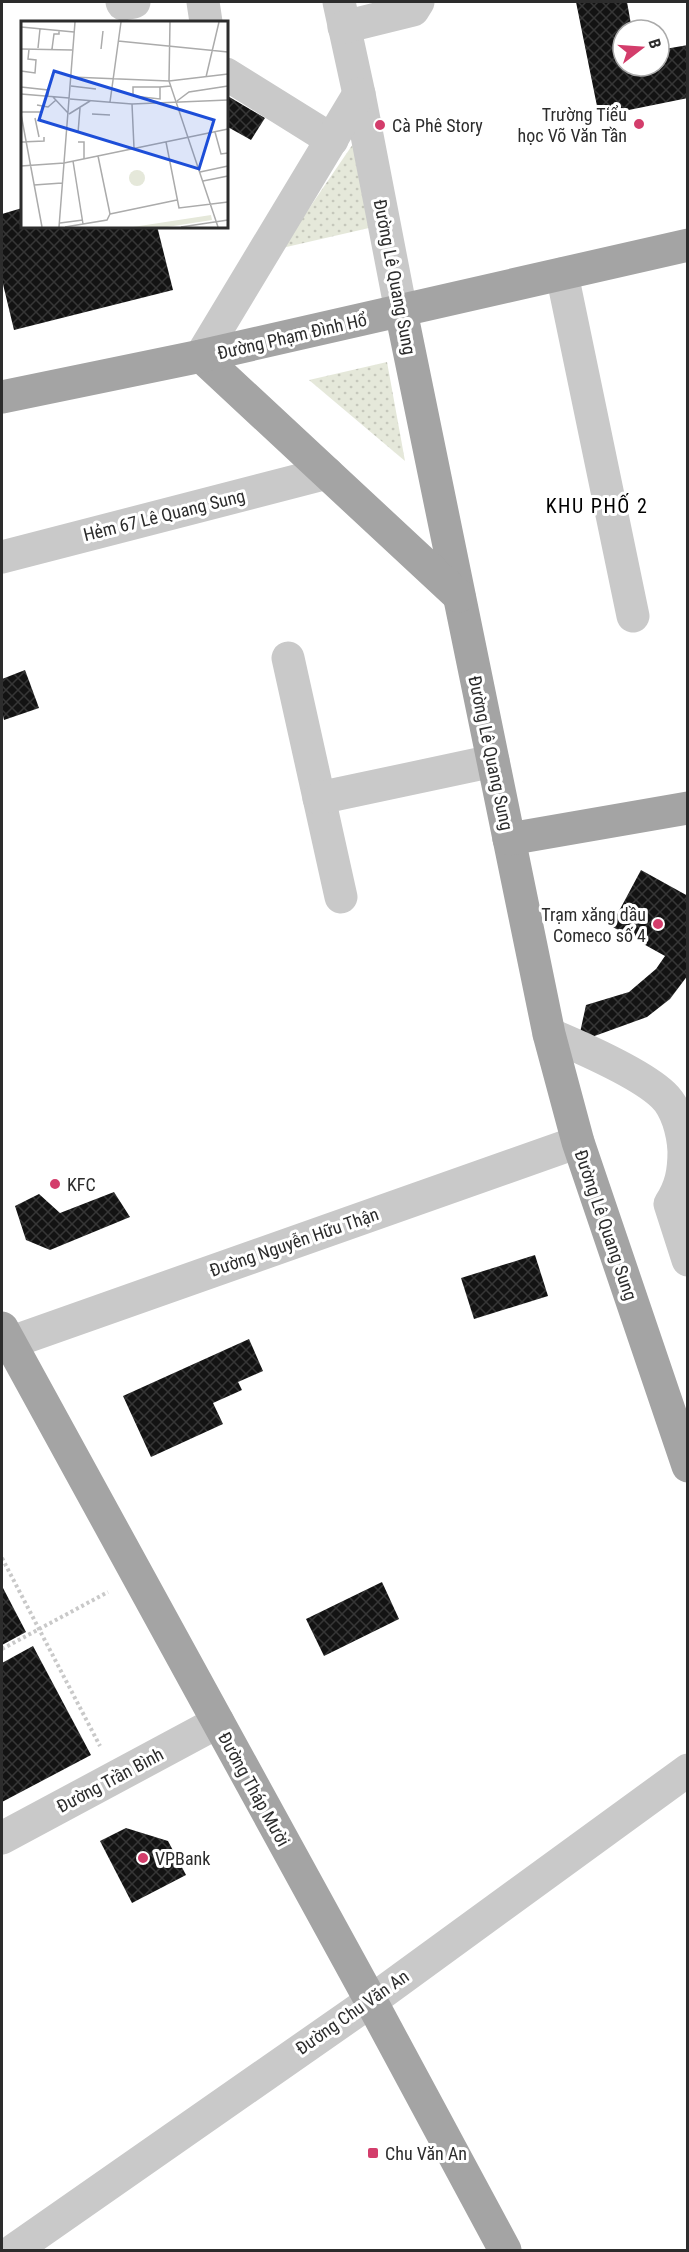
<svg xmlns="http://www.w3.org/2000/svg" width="689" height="2252" viewBox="0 0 689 2252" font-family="'Roboto Condensed',sans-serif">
  <defs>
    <pattern id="grass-dots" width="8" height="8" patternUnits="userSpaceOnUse" patternTransform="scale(1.5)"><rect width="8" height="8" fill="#e5e8da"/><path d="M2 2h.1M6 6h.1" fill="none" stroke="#c5c7bb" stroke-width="1.8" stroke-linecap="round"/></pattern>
    <pattern id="building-cross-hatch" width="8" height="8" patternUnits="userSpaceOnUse" patternTransform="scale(1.5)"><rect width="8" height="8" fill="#131313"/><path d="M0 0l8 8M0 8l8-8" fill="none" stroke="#363636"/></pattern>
  </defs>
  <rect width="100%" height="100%" fill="#fff"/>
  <g fill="url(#grass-dots)">
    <polygon points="353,144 369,228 282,248"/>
    <polygon points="387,362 405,461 309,380"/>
  </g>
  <g fill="url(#building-cross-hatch)">
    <polygon points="576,2 627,2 632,30 623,30 623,66 659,66 659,50 688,45 688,98 599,116"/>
    <polygon points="226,95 265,118 251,140 226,126"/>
    <polygon points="22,208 22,226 157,226 173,290 14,330 2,280 2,214"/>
    <polygon points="25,670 39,708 4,720 2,712 2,679"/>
    <polygon points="641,870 688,896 688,975 670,999 647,1017 578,1042 586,1005 629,992 656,969 665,956 611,926"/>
    <polygon points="114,1192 130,1217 50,1250 26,1240 15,1206 39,1194 60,1213"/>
    <polygon points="535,1255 548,1296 474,1319 461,1278"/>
    <polygon points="249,1339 263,1371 238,1382 242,1390 213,1403 223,1424 151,1457 123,1396"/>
    <polygon points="382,1582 399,1619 324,1656 306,1619"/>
    <polygon points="2,1586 26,1632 2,1645"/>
    <polygon points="33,1646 91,1755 2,1802 2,1663"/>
    <polygon points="126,1828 168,1841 186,1875 132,1903 100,1841"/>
  </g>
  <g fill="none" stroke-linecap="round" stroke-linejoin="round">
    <g stroke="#c9c9c9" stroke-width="4" stroke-dasharray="3 3" stroke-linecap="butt">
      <polyline points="2,1558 100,1746"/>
      <polyline points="2,1649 108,1592"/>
    </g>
    <g stroke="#c9c9c9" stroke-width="33">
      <polyline points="122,2 123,4 134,2"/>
      <polyline points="203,2 206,22"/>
      <polyline points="339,2 359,94 401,311"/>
      <polyline points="344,27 413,10 418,2"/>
      <polyline points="226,74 332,140"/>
      <polyline points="562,274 633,616"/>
      <polyline points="201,356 359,94"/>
      <polyline points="2,557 327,473"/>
      <polyline points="288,658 341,897"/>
      <polyline points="319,798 493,761"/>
      <path d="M549,1034C580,1047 640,1073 663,1095C677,1108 683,1133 684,1151C684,1172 681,1187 670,1204L688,1260"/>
      <polyline points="9,1343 578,1142"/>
      <polyline points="2,1838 218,1722"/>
      <polyline points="14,2250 371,2001 688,1770"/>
    </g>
    <g stroke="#a4a4a4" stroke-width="33">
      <polyline points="401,311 549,1034 578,1142 688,1466"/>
      <polyline points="201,356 459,596"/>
      <polyline points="2,397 201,356 688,245"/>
      <polyline points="509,839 688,808"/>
      <polyline points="2,1328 371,2001 505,2250"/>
    </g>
  </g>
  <g fill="#d33d6b" stroke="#fff" stroke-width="2">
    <circle cx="639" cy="124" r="6"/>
    <circle cx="380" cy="125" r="6"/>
    <circle cx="658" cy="924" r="6"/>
    <circle cx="55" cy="1184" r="6"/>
    <circle cx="143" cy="1858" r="6"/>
    <rect x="367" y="2147" width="12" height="12" rx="3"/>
  </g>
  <g text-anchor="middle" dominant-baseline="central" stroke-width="6" stroke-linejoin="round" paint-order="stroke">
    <g font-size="18" fill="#2c2c2c" stroke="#fff" text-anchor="start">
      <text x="627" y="114" text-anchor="end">Trường Tiểu<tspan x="627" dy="21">học Võ Văn Tần</tspan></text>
      <text x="392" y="125">Cà Phê Story</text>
      <text x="646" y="914" text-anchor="end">Trạm xăng dầu<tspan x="646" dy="21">Comeco số 4</tspan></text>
      <text x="67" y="1184">KFC</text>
      <text x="155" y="1858">VPBank</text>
      <text x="385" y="2153">Chu Văn An</text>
    </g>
    <g font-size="18" fill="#2c2c2c" stroke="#fff">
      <text transform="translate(395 277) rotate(79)">Đường Lê Quang Sung</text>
      <text transform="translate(292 336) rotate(-13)">Đường Phạm Đình Hổ</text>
      <text transform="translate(164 515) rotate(-14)">Hẻm 67 Lê Quang Sung</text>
      <text transform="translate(491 753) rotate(78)">Đường Lê Quang Sung</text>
      <text transform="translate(606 1225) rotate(71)">Đường Lê Quang Sung</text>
      <text transform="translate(294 1242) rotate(-19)">Đường Nguyễn Hữu Thận</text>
      <text transform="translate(110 1780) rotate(-28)">Đường Trần Bình</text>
      <text transform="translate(254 1789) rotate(61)">Đường Tháp Mười</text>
      <text transform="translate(352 2012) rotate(-35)">Đường Chu Văn An</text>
    </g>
    <g font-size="20" letter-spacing="1.5" fill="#000" stroke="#fff">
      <text x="597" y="506">KHU PHỐ 2</text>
    </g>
  </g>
  <g transform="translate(21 21)">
    <rect width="207" height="207" fill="#fff"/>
    <path d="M190,194L191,199L146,206H112Z" fill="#e5e8da"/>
    <path d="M108 157a8 8 0 1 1 16 0a8 8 0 1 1-16 0Z" fill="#e5e8da"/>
    <path fill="none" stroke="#ababab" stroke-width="1.5" d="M149,1L148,60L197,206M0,6L53,11M97,20L207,31M17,27L19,8M0,28L51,29M31,28L33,13H38V9M80,28L82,10M0,50L14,52L15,39L7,38L8,28M50,56L148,60L207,53M185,56L198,1M50,65L75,68M0,66L27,69V75M0,73L48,77M112,75L139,78V66L150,65M112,75V66H139M32,76L47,92M49,78L111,83L207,79M156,80L168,71L207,65M89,81L100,1M111,83L113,127M16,84L27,86L35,79M0,91H21V85M0,93L21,206M48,93L69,80M71,93L89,94M14,97L18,116M194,111L200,133L207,132M57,112L59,87M0,121L23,120V116M57,121H63V138M145,121L158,187L207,181M77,135L89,193M52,140L62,203M0,145L43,142L207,108M179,151L207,145M182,160L207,155M13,164L41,162M89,193L156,179M39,202L62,199M38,206L54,1M44,206L86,199L89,193M160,206L207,199"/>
    <path fill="#1d4ed8" fill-opacity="0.15" stroke="#1d4ed8" stroke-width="3" d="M33,50L193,99L178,148L18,99Z"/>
    <rect width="207" height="207" fill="none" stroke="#2c2c2c" stroke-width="3"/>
  </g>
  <rect width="689" height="2252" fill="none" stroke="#2c2c2c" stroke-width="6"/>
  <g transform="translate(641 48) rotate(73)"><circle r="28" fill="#ffffff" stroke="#ababab" stroke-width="1.5"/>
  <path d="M0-4.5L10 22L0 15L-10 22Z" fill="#d33d6b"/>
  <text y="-9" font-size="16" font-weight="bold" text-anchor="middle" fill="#2c2c2c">B</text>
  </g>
</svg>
